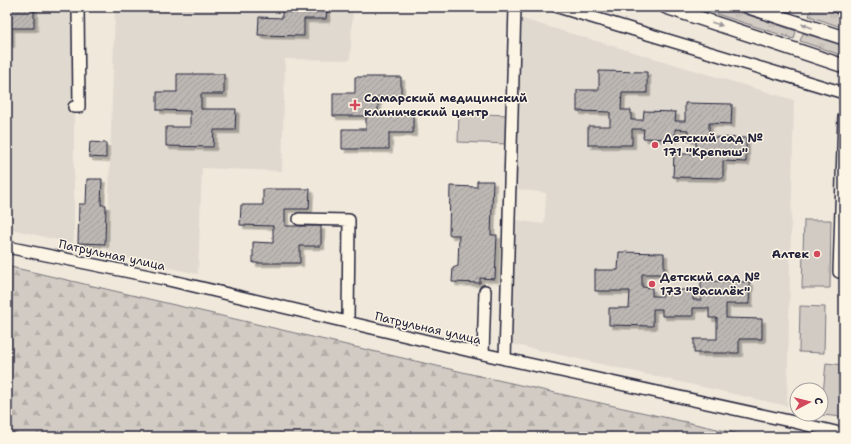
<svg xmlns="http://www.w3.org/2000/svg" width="851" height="444" viewBox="0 0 851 444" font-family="'Shantell Sans',sans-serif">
  <defs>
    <pattern id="grass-tufts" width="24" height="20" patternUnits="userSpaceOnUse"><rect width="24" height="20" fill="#d1cbc3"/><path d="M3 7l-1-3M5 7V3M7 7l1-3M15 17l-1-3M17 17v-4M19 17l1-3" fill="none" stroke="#b3aea8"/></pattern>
    <pattern id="forest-firs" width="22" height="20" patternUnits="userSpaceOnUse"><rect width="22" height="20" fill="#d1cbc3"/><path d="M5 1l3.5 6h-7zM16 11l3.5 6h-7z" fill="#b3aea8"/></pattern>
    <pattern id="building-hatch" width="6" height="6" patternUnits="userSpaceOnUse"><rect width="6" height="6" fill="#bcb7b3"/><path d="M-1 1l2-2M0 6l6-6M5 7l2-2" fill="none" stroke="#a19d9b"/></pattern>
    <filter id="shadow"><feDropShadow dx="3.5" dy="3.5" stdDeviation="0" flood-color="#0004"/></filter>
  </defs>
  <rect width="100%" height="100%" fill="#efe8db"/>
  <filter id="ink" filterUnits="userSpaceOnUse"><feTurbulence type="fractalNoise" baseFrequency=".025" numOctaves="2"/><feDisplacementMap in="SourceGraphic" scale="8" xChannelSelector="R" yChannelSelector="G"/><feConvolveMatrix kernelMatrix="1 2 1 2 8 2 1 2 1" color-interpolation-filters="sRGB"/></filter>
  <g filter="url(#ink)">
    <g fill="#e0d9cf">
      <polygon points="7,7 72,7 74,74 74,244 7,228"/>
      <polygon points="115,7 353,7 350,60 285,59 282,171 202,168 198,274 107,254"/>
      <polygon points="519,18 794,100 787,406 512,344 515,220 544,224 545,213 546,193 517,189"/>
    </g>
    <g fill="url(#grass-tufts)" stroke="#7a767f">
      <polygon points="695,7 724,7 796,31 794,39"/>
      <polygon points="812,7 825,7 844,15 844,28 809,16"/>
      <polygon points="803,33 844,46 844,56 800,41"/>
    </g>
    <polygon fill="url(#forest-firs)" stroke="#7a767f" points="7,266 484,377 753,437 7,437"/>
    <g fill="#d1cbc3" stroke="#7a767f">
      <polygon points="459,113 508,115 507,144 458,142"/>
      <polygon points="804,220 831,220 830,288 802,288"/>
      <polygon points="800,306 825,307 824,353 799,352"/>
      <polygon points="826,363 844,365 844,417 821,415"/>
    </g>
    <g fill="url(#building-hatch)" stroke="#22223b" filter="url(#shadow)">
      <polygon points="7,7 34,7 34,28 11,28 11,44 7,44"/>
      <polygon points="282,7 327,7 326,19 304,19 304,36 258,35 259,17 282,18"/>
      <polygon points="599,71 647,72 647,93 622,93 621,110 631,110 631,120 643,120 644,111 676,112 675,121 685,121 685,103 732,104 731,124 709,123 709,137 746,138 746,162 723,161 723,178 673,177 674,154 696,154 696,140 688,140 688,130 675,129 675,139 643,138 644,129 632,129 632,145 588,145 588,126 610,126 610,112 577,111 577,90 599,90"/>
      <polygon points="177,74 224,74 224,94 201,94 201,109 236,109 235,130 214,130 213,147 166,146 166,127 190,127 190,111 157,110 157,92 177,92"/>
      <polygon points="355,77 401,77 401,96 378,97 378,114 413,114 413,133 389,133 389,149 342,149 342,129 366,129 366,116 333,116 333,93 355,93"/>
      <polygon points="90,142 106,143 106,158 89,157"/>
      <polygon points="87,179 102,179 101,205 106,205 105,244 78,243 79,204 86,204"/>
      <polygon points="477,181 493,181 491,235 497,235 495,279 480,278 480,283 452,282 453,268 458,266 459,235 449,235 450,186 477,187"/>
      <polygon points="263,189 310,189 309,209 285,209 285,226 321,226 321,246 300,246 300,263 253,263 253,242 273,243 273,226 240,225 241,205 263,205"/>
      <polygon points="619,252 664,253 664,274 642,274 642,287 652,288 652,296 663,296 663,290 693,290 693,300 701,300 701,281 750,282 749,304 726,304 726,318 762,319 762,339 739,339 739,353 694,353 694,339 717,339 717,318 709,318 709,308 693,308 693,316 662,316 662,309 653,309 653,326 609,325 609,308 629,308 630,291 595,291 595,270 618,270"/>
    </g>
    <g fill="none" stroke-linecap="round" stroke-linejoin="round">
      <g stroke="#22223b" stroke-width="14">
        <g id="minor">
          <polyline points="558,7 844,93"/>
          <polyline points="838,7 844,10"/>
          <polyline points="74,107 79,107 78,7"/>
          <polyline points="844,117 839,272 844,272"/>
          <polyline points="299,219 349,220 348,322"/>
          <polyline points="7,247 164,279 483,354 794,422 844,434"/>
          <polyline points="483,354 485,291"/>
          <polyline points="505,359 515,7"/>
        </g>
      </g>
      <g stroke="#22223b" stroke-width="16">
        <g id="major">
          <polyline points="666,7 844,66"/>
          <polyline points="749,7 844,38"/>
        </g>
      </g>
      <use href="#minor" stroke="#fcf5e5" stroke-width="11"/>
      <use href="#major" stroke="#fcf5e5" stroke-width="13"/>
    </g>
    <defs><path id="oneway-solid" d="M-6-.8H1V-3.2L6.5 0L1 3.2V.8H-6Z"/></defs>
    <g fill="#9a9698">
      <use href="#oneway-solid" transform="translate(717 24) rotate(18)"/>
      <use href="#oneway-solid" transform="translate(807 26) rotate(-160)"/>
    </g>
  </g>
  <g fill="#d1495b" stroke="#fcf5e5" stroke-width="1.5">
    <path d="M353 99h4v4h4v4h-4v4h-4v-4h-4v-4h4z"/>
    <circle cx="655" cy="145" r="4"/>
    <circle cx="817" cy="254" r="4"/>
    <circle cx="652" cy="284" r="4"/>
  </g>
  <g text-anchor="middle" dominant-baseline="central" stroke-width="3" stroke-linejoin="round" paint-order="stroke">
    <g font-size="12" font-weight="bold" fill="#22223b" stroke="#fcf5e5" text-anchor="start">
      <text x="364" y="98">Самарский медицинский<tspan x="364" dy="14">клинический центр</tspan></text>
      <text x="663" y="138">Детский сад №<tspan x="663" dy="14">171 "Крепыш"</tspan></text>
      <text x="809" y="254" text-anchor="end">Алтек</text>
      <text x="660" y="277">Детский сад №<tspan x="660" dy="14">173 "Василёк"</tspan></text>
    </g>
    <g font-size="12" fill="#22223b" stroke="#fcf5e5">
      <text transform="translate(112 255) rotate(12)">Патрульная улица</text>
      <text transform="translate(428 328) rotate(13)">Патрульная улица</text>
    </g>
  </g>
  <rect width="851" height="444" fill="none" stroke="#fcf5e5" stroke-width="24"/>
  <rect x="12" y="12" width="827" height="420" fill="none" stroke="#22223b" stroke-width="1.5" filter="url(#ink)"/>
  <g transform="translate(809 402) rotate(83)"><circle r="19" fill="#fcf5e5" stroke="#a5a1a1"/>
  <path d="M0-3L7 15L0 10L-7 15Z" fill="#d1495b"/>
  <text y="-6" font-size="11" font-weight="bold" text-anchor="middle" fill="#22223b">С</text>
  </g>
</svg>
